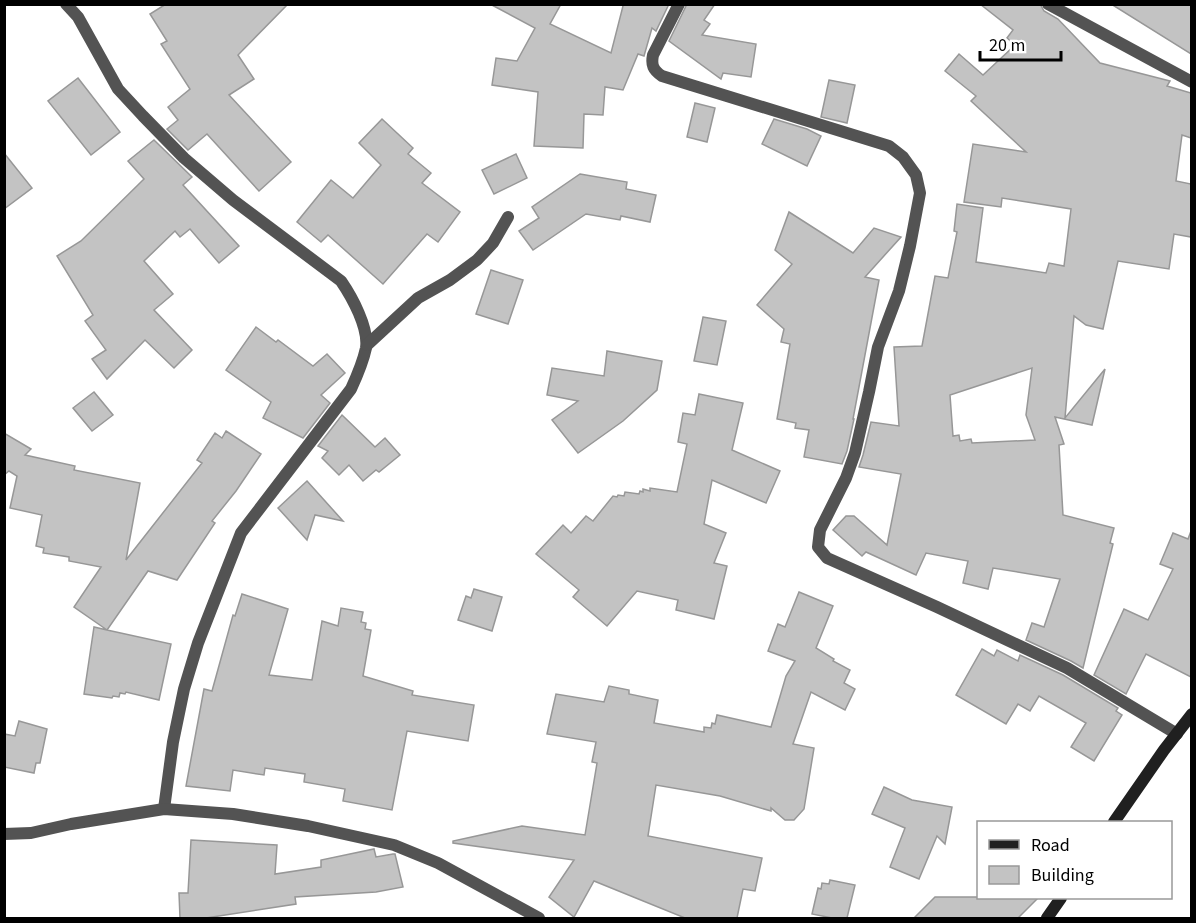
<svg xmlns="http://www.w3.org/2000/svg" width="1196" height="923" viewBox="0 0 1196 923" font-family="'Source Sans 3',sans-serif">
  <rect width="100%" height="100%" fill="#fff"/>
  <g fill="#c3c3c3" stroke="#979797" stroke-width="1.5" fill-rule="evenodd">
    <polygon points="166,4 288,4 238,55 254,79 229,95 291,162 259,191 207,134 188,150 167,129 178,120 168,107 190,89 161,44 167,41 150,14"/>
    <polygon points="490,4 561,4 550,24 611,53 623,6 621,4 669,4 656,31 652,28 644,56 638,54 623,90 605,87 603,115 584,114 583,148 534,146 538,92 492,85 496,58 517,61 535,28"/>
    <polygon points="687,4 715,4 704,20 710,24 702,35 756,44 751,77 723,73 721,79 669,41"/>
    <path d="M980,4H1040L1044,11L1058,19L1100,63L1170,81L1167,86L1191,93V138L1182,135L1176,181L1191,184V237L1174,234L1169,269L1118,261L1103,329L1086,325L1074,316L1065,418L1105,369L1092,425L1055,417L1064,444L1059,445L1063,515L1114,528L1110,543L1113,544L1083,668L1071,661L1026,640L1032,623L1044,627L1060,579L993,568L988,589L963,583L968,561L926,553L916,575L866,552L862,556L833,530L846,516H854L887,545L901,474L859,467L863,455L871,422L899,426L894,347L922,346L935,276L948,278L957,232L954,231L957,204L983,208L976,262L1046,273L1049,263L1064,266L1071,209L1002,198L1001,207L964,202L973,144L1026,152L971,101L976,96L945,71L959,54L983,75L1015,45L1007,38L1013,30ZM1032,368L1026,415L1035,440L972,443L971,439L960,441L959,435L953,436L950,395Z"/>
    <polygon points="1111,4 1191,4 1191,54"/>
    <polygon points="78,78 120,132 91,155 48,101"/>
    <polygon points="829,80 855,85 847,123 821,117"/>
    <polygon points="695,103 715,108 707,142 687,137"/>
    <polygon points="382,119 413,148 408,154 431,173 422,183 460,212 438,242 427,234 383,284 328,235 321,242 297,222 331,180 353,198 381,165 359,143"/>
    <polygon points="774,119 807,129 821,136 807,166 762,144"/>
    <polygon points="154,140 192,177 183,185 239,246 219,263 190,229 180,237 175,231 144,261 173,294 154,310 192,350 174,368 145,340 107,379 92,359 106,350 85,321 93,315 57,256 81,241 144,179 128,161"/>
    <polygon points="4,153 32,188 4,209"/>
    <polygon points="516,154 527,178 494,194 482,170"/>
    <polygon points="580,174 627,182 626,189 656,195 650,222 621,216 620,220 586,214 533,250 519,231 539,218 532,207"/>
    <polygon points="789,212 853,253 874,228 901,237 865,277 879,280 853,419 854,419 847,451 842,464 804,457 809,430 795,428 796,423 777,419 790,344 781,342 784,329 757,305 792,264 775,250"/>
    <polygon points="491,270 523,280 508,324 476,314"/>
    <polygon points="703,317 726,321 717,365 694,361"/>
    <polygon points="256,327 276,342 278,340 313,366 327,354 345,373 321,395 330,403 303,438 263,418 271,402 226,370"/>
    <polygon points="607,351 662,361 657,390 623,421 578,453 552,420 578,401 547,395 552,368 604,376"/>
    <polygon points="94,392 113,415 92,431 73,408"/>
    <polygon points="699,394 743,403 732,450 780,471 766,503 712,480 704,524 726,533 714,563 727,566 714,619 676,610 678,600 637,591 607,626 573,597 579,590 536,554 563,525 571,533 586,516 593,521 613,496 617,497 618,495 624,496 625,492 639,494 640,491 643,492 643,489 650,491 650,488 677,492 687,444 678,442 683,413 695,415"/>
    <polygon points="342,415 375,447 385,438 400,455 379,472 376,470 363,481 349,465 339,475 322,458 328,451 318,446"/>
    <polygon points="226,431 261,454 236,491 212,521 215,523 177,580 148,571 107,630 171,644 159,700 126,692 125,694 120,693 119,697 113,696 112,698 84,694 94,627 107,630 74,607 101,567 69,561 69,557 43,553 44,548 36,546 42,515 10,508 17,476 9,471 4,475 4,433 31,449 25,455 75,466 74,470 140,483 126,560 202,463 197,460 215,433 222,438"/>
    <polygon points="307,481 343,521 315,515 307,540 278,508"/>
    <polygon points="1191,531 1191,677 1146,654 1126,694 1094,675 1124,609 1148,620 1173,569 1160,564 1173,533 1188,539"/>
    <polygon points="474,589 502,597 492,631 458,620 466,596 471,598"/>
    <polygon points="799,592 833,606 816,648 834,659 833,661 850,670 844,683 855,689 845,710 811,692 793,744 814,748 804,809 794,820 785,820 771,808 771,811 720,796 656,785 648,836 762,858 755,891 743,889 737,918 685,918 594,881 574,917 549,897 574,860 453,843 453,841 522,826 585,835 597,763 592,762 596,742 547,734 556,694 604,702 609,686 629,690 629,694 658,700 654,723 704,732 704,727 711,728 712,723 715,724 717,715 771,727 786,676 795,661 768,651 778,624 785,627"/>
    <polygon points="242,594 288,609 269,675 312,680 322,621 338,626 341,608 363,612 361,622 366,623 365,629 371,630 363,676 413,691 412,695 474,705 468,741 407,731 392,810 343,801 345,789 304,782 305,774 265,768 264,775 233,770 230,791 186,786 204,689 212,691 233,615 235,616"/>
    <polygon points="982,649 994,656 997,650 1018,661 1020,655 1063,675 1118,708 1116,711 1122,715 1094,761 1071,747 1086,723 1039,696 1030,711 1018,704 1006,724 956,695"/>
    <polygon points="19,721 47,729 40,763 36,763 34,773 4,767 4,734 15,736"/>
    <polygon points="884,787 912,800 952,807 945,844 937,836 919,879 890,867 905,828 872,814"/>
    <polygon points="191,840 277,845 275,874 321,867 321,860 374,849 376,857 393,854 395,854 403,887 376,892 295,897 296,904 206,918 180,918 179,893 188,893"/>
    <polygon points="830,880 855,885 847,918 832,918 812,914 818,888 821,889 822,883 829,884"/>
    <polygon points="935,897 1039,897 1018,918 914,918"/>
  </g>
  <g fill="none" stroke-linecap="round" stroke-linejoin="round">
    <g stroke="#535353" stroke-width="12">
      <path d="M66,4L78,17L118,89L143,116L184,158L233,200L341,281C352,297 369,328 366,348C363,362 357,376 351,389L241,533L198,643L184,689L173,742L164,809"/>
      <path d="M679,4L653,55C651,65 653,70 662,76L889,146L903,157L916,175L920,193L910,246L899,291L878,347L869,392L855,453L846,478L820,530L818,547L827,558L937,607L1067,668L1177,734"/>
      <polyline points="1048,4 1192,82"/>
      <polyline points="367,345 418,298 450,280 477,260 493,243 508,217"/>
      <polyline points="4,834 31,833 71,824 164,809 233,814 308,826 394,845 438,863 539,918"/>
    </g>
    <g stroke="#202020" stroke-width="12">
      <polyline points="1114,822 1164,750 1192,714"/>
      <polyline points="1047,918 1061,898"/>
    </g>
  </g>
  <rect width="1196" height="923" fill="none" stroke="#000000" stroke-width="12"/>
  <rect x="977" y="821" width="195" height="78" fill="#ffffff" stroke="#999999" stroke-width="1.5"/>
  <rect x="989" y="840" width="30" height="9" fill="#202020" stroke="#999999" stroke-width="1.5"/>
  <text x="1031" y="851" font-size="18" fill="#000000">Road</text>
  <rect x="989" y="866" width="30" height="18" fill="#c3c3c3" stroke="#999999" stroke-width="1.5"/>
  <text x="1031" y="881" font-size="18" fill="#000000">Building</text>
  <path d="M980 51v9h81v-9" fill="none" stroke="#000000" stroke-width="3"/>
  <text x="989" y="51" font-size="18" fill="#000000" stroke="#ffffff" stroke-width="4.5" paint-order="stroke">20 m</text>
</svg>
